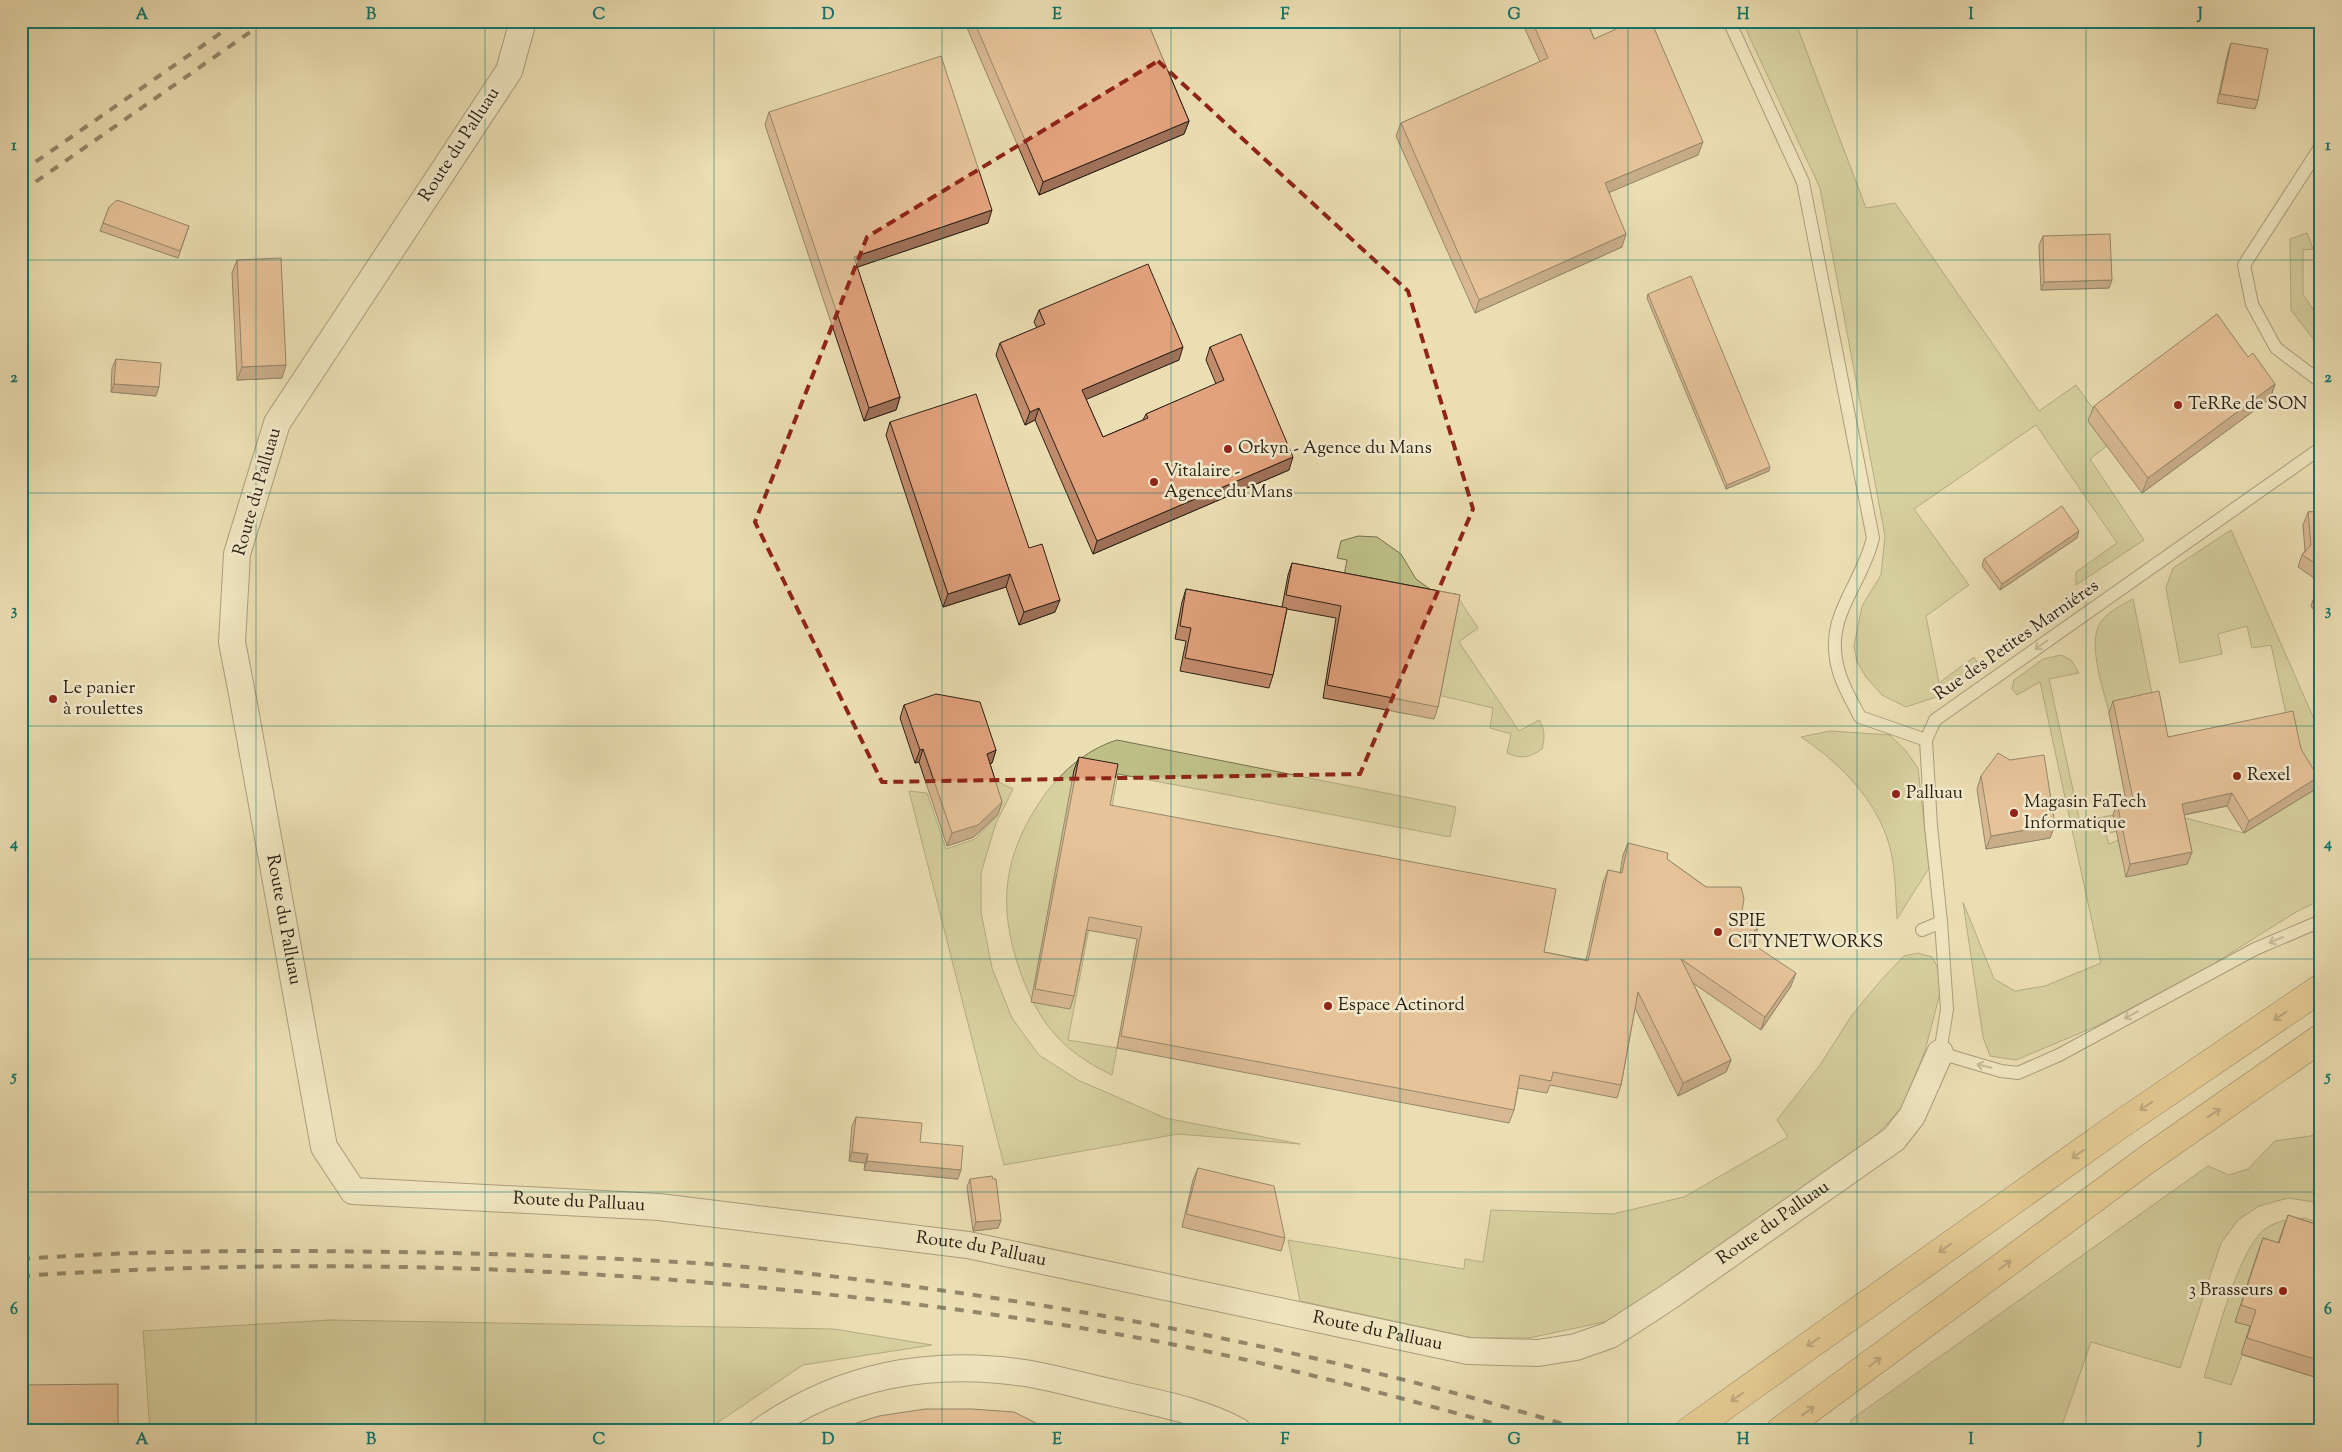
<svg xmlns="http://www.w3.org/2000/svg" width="2342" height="1452" viewBox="0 0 2342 1452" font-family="'Sorts Mill Goudy',serif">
  <rect width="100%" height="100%" fill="#ebdeb2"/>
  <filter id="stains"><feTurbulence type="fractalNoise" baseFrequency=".004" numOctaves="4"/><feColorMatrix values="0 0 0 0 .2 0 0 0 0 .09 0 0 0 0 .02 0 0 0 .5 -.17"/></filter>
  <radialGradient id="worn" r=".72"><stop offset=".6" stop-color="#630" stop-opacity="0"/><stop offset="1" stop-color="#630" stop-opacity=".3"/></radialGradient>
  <g fill="#bebf87" stroke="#75704e">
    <polygon points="1742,21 1795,21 1866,208 1895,203 2039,411 2076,385 2097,414 2088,421 2107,446 2090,459 2144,540 2076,585 2076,572 2117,543 2036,425 1914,509 1969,585 1926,616 1939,683 1974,657 1980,667 1942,695 1906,707 1882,695 1866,677 1857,662 1854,646 1862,606 1881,575 1885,536 1820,188"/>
    <polygon points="2307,233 2313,249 2303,250 2303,294 2321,322 2321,349 2291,310 2290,239"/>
    <polygon points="2231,530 2321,735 2321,900 2296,912 2207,968 2097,1026 2016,1060 1990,1056 1983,1037 1963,902 1994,979 2015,991 2045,986 2101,963 2040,682 2017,695 2012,689 2014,680 2043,659 2061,655 2071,660 2079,673 2049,679 2080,822 2113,815 2117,831 2106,834 2109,844 2177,816 2244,833 2288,723 2271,645 2252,648 2247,626 2218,634 2222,654 2180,663 2166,588 2173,568"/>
    <path d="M1358,536L1377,537L1401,554L1416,579L1445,600L1455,593L1478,628L1459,642L1519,731L1539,720C1545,729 1545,738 1542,749C1529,758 1521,759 1507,753L1511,734L1490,728L1493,708L1438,695L1342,586L1347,560L1337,558L1341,541Z"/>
    <path d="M2133,599L2154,704L2109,713C2104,690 2088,647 2099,625C2104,614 2123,604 2133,599Z"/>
    <path d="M1830,731L1890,735L1906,751L1918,768L1929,868L1897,919C1895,891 1896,861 1886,835C1870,793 1837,761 1801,737Z"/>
    <path d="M1117,740L1456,807L1450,837L1118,774L1068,1040L1117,1048L1112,1075C1061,1051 1037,1021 1019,968C998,906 1003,858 1039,803C1058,774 1085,750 1117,740Z"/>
    <polygon points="992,779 1013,789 996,823 981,873 981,912 992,968 1012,1018 1039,1055 1078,1080 1165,1118 1300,1144 1178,1134 1004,1165 909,791 927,793 946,849 975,839 998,815 987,780"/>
    <polygon points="1918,953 1932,957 1938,968 1940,993 1925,1051 1902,1107 1864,1149 1783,1208 1609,1321 1529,1338 1473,1338 1300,1301 1288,1240 1464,1269 1465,1259 1483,1262 1491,1210 1613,1214 1684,1197 1788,1137 1777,1120 1820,1065 1852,1015 1882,979 1904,956"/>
    <polygon points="2321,1130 2321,1203 2288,1198 2259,1206 2238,1220 2221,1243 2180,1368 2091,1342 2060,1431 1847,1431 1852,1419 2208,1166 2229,1175 2248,1169 2275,1141 2311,1136"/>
    <path d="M2305,1218L2321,1224V1379L2242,1355L2231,1385L2204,1377C2215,1344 2239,1243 2268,1227C2279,1220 2292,1219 2305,1218Z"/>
    <polygon points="330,1320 834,1329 932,1345 803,1365 705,1431 150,1431 143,1331"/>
  </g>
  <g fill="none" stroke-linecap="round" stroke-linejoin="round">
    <g stroke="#5c503c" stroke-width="14">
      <g id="lane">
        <path d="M1729,21L1803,182L1873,538C1861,588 1822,617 1839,672C1843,687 1853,703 1860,717L1926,740"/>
        <polyline points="2321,146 2244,265 2252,304 2276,348 2321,382"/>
        <polyline points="2321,448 1935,720 1926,740 1931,826 1941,922 1947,1009 1940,1053 2001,1071 2018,1073 2059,1055 2255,949 2321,921"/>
        <polyline points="1922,930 1941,922"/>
      </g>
    </g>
    <g stroke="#5c503c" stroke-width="28">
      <g id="street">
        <path id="s1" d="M523,21L509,71L277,423L237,554L232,642L243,699L324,1147L353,1191L659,1207L968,1245L1468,1351L1538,1353L1576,1347L1610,1335L1670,1296L1894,1139L1912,1116L1940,1053"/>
        <path d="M761,1431C842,1375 929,1359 1025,1373C1055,1378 1085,1387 1114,1393C1156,1403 1200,1410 1238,1431"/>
      </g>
    </g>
    <g stroke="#2c2015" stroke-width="29">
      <g id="highway">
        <polyline points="1689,1431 2118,1126 2321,988"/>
        <polyline points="1780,1431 2145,1161 2321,1038"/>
      </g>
    </g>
    <use href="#lane" stroke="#f2eacd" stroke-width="12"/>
    <use href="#street" stroke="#f2eacd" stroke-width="26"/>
    <use href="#highway" stroke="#e6bf79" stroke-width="28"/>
    <g stroke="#2c2015" stroke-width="4" stroke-dasharray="9 9" stroke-linecap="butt">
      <polyline points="21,172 238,21"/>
      <polyline points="21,192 266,21"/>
      <path d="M21,1259C145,1250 270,1250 395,1252C477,1253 559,1256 641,1260C673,1262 705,1263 736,1266C1021,1294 1312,1346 1586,1431"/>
      <path d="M21,1276C295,1258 570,1265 842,1296C956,1308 1069,1324 1181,1346C1296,1369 1409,1400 1521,1431"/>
    </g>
  </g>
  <g fill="#c28b6c" stroke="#2c2015">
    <polygon points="964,21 1147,21 1189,121 1184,134 1039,195"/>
    <polygon points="1528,21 1587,21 1594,39 1698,155 1609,192 1622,247 1475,313 1396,136 1401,123 1540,62 1525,29"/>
    <polygon points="2231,43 2258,100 2255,109 2217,103 2228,52"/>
    <polygon points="769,112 988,223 857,267 900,397 896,410 864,421 765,125"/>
    <polygon points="109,207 189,226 178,258 100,231"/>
    <polygon points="2043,236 2109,288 2041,290 2039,245"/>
    <polygon points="237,260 282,378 237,380 232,273"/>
    <polygon points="1648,294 1769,471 1726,489 1647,298"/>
    <polygon points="1039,310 1179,360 1086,399 1103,437 1143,420 1146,414 1216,384 1206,360 1210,347 1289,470 1093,554 1035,420 1025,425 996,355 1000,343 1037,328 1034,322"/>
    <polygon points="2248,357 2275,384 2270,399 2142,493 2088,421 2094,406"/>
    <polygon points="116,359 156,396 111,392 112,368"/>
    <polygon points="890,422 1029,548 1055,612 1019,625 1006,587 943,607 886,435"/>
    <polygon points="2321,511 2321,583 2298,567 2302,555 2305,551 2303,525 2308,512"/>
    <polygon points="2077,538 2000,590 1982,566 1984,559"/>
    <polygon points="1292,563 1460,595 1438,707 1434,719 1323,698 1336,618 1287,609 1273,675 1269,688 1180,671 1186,641 1175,639 1182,602 1186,589 1282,607 1288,575"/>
    <polygon points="2321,593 2321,621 2311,606 2315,594"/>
    <polygon points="2113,701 2168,737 2301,749 2314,790 2244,833 2227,806 2184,815 2192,852 2187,864 2126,877 2113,815 2117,803 2126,801 2109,713"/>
    <polygon points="904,705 996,750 992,763 990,764 1002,802 998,814 974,837 947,846 919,762 915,763 900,718"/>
    <polygon points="1079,757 1110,805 1544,952 1586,960 1603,883 1608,870 1620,873 1623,855 1628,843 1667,859 1706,887 1742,911 1755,936 1751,943 1791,986 1761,1030 1693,983 1731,1060 1726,1072 1678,1096 1635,1008 1621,1085 1617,1098 1550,1085 1547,1093 1518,1088 1514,1110 1509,1123 1117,1048 1137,939 1087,930 1074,996 1070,1009 1031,1002 1074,770"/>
    <polygon points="1981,776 2055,825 2050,838 1986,849 1977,789"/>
    <polygon points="856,1117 920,1142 958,1179 864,1170 865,1163 849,1161 852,1126"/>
    <polygon points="1198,1168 1285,1238 1281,1251 1182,1227 1193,1180"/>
    <polygon points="970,1179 1001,1220 998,1228 973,1231 967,1187"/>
    <polygon points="2288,1215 2321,1226 2321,1379 2241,1354 2250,1326 2235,1322 2257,1255 2263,1238 2278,1243"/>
  </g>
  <g fill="#9e7158" stroke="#2c2015">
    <polygon points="1189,121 1184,134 1039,195 1043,182"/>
    <polygon points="1703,142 1698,155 1601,196 1605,183"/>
    <polygon points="992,210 988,223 849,270 854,257"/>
    <polygon points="1626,234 1622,247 1475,313 1479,300"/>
    <polygon points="2112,280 2109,288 2041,290 2044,282"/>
    <polygon points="1183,347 1179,360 1078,403 1082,390"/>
    <polygon points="286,365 282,378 237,380 242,367"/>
    <polygon points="114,384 159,387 156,396 111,392"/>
    <polygon points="2275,384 2270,399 2142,493 2148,478"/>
    <polygon points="900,397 896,410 864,421 869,408"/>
    <polygon points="1039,408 1035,420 1025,425 1030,412"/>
    <polygon points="1293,457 1289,470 1093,554 1097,541"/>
    <polygon points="1770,467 1769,471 1726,489 1727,485"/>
    <polygon points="2079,531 2077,538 2000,590 2002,584"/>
    <polygon points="1010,574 1006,587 943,607 948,594"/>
    <polygon points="1060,600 1055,612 1019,625 1024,612"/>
    <polygon points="923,749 919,762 915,763 920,750"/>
    <polygon points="996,750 992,763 982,766 987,754"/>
    <polygon points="2318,777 2314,790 2244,833 2249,821"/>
    <polygon points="2232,793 2227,806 2177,816 2182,804"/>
    <polygon points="1002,802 998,814 974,837 947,846 952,833"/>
    <polygon points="2055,825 2050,838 1986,849 1991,836"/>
    <polygon points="2192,852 2187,864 2126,877 2130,864"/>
    <polygon points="1760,923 1755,936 1744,954 1748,941"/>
    <polygon points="1796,973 1791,986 1761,1030 1765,1017"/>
    <polygon points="1731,1060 1726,1072 1678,1096 1683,1083"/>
    <polygon points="852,1152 868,1154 865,1163 849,1161"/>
    <polygon points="867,1161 961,1170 958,1179 864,1170"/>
    <polygon points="1001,1220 998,1228 973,1231 976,1222"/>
  </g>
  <g fill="#e2a27d" stroke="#2c2015">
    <polygon points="974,21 1147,21 1189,121 1043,182"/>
    <polygon points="1532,21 1587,21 1594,39 1634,21 1651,21 1703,142 1605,183 1626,234 1479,300 1401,123 1548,58"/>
    <polygon points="2231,43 2268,49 2258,100 2220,94"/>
    <polygon points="941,56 992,210 854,257 900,397 869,408 769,112"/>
    <polygon points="117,200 189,226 180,251 103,223 109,207"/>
    <polygon points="2110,234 2112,280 2044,282 2043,236"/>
    <polygon points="281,258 286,365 242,367 237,260"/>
    <polygon points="1148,264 1183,347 1082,390 1103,437 1148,418 1146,414 1224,380 1210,347 1241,334 1293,457 1097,541 1039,408 1030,412 1000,343 1045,324 1039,310"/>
    <polygon points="1691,276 1770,467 1727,485 1648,294"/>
    <polygon points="2217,314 2248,357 2253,353 2275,384 2148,478 2094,406"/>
    <polygon points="116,359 161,363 159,387 114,384"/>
    <polygon points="976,394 1029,548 1042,544 1060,600 1024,612 1010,574 948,594 890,422"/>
    <polygon points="2062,506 2079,531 2002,584 1984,559"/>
    <polygon points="2321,511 2321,567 2302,555 2311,545 2308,512"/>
    <polygon points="1292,563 1460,595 1438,707 1327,685 1341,606 1286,595"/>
    <polygon points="1186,589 1287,608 1273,675 1185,658 1191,628 1180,626"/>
    <polygon points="2321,593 2321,602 2315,594"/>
    <polygon points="2159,691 2168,737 2293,711 2301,749 2318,777 2249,821 2232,793 2182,804 2192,852 2130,864 2117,803 2133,799 2113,701"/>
    <polygon points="936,694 980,702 996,750 987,754 1002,802 978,825 952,833 923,749 920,750 904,705"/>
    <polygon points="1998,753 2010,760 2044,755 2055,825 1991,836 1981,776"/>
    <polygon points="1079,757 1118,764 1110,805 1556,889 1544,952 1588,961 1608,870 1622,873 1628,843 1668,853 1667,859 1706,887 1741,887 1744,899 1742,911 1760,923 1748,941 1796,973 1765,1017 1681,959 1731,1060 1683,1083 1638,992 1621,1085 1553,1072 1551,1081 1520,1075 1514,1110 1121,1036 1142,927 1089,917 1074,996 1035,989"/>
    <polygon points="856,1117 922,1123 920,1142 963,1146 961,1170 867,1161 868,1154 852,1152"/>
    <polygon points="1198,1168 1274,1186 1285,1238 1186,1214"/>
    <polygon points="992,1176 993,1179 996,1179 1001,1220 976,1222 970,1179"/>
    <polygon points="2288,1215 2321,1226 2321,1361 2247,1338 2256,1310 2241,1305 2263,1238 2279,1243"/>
    <polygon points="118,1384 118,1431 21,1431 21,1385"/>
    <polygon points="925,1409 972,1409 1014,1412 1040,1425 1049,1431 831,1431 879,1416"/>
  </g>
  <defs><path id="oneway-shaft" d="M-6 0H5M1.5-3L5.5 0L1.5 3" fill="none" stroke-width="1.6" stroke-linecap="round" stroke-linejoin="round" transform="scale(1.25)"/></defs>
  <g stroke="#998f7a">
    <use href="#oneway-shaft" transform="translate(2041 645) rotate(145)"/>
    <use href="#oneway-shaft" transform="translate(2276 940) rotate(157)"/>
    <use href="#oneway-shaft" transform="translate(2131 1015) rotate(151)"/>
    <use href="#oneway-shaft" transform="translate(1984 1066) rotate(-166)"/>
  </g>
  <g stroke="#897047">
    <use href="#oneway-shaft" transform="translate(2280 1016) rotate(146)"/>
    <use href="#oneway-shaft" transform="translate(2146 1106) rotate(146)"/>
    <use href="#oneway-shaft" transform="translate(2214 1113) rotate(-34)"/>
    <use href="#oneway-shaft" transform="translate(2078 1154) rotate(145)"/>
    <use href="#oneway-shaft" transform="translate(1945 1248) rotate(145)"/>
    <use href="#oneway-shaft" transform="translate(2005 1265) rotate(-37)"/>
    <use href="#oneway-shaft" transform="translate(1813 1342) rotate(145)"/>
    <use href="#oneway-shaft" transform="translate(1875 1362) rotate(-37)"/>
    <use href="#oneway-shaft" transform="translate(1737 1397) rotate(145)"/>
    <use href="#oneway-shaft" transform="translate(1808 1411) rotate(-36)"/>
  </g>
  <path d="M0 0H2342V1452H0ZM1158,61L1408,291L1473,509L1360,774L882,782L755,522L867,237Z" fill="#ebdeb2" fill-opacity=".55" fill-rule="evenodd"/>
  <path fill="none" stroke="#8f2418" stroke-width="4" stroke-dasharray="10 6" stroke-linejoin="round" d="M1158,61L1408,291L1473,509L1360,774L882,782L755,522L867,237Z"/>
  <path fill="none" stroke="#0f766e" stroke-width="1" stroke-opacity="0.55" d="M256,21V1431M485,21V1431M714,21V1431M942,21V1431M1171,21V1431M1400,21V1431M1628,21V1431M1857,21V1431M2086,21V1431M21,260H2321M21,493H2321M21,726H2321M21,959H2321M21,1192H2321"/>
  <g fill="#8f2418" stroke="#f2eacd" stroke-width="2">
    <circle cx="2178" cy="405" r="5"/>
    <circle cx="1228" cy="449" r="5"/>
    <circle cx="1154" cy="482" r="5"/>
    <circle cx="53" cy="699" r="5"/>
    <circle cx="2237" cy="776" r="5"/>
    <circle cx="1896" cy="794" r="5"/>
    <circle cx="2014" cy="813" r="5"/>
    <circle cx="1718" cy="932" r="5"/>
    <circle cx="1328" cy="1006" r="5"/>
    <circle cx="2283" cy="1291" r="5"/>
  </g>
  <g text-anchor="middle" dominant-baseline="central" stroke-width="5" stroke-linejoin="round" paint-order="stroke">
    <g font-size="18" fill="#2c2015" stroke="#f2eacd">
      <text transform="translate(460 145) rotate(-57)">Route du Palluau</text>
      <text transform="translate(258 492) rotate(-74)">Route du Palluau</text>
      <text transform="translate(2017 641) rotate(-35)">Rue des Petites Marniéres</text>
      <text stroke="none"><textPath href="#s1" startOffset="981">Route du Palluau</textPath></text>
      <text stroke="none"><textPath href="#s1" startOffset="1491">Route du Palluau</textPath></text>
      <text stroke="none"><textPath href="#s1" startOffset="2736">Route du Palluau</textPath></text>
      <text stroke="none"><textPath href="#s1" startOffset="1896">Route du Palluau</textPath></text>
      <text stroke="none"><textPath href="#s1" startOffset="2301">Route du Palluau</textPath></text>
    </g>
    <g font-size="18" fill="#2c2015" stroke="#f2eacd" text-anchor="start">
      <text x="2188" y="405">TeRRe de SON</text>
      <text x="1238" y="449">Orkyn - Agence du Mans</text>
      <text x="1164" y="472">Vitalaire -<tspan x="1164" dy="21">Agence du Mans</tspan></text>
      <text x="63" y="689">Le panier<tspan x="63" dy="21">à roulettes</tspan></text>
      <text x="2247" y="776">Rexel</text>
      <text x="1906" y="794">Palluau</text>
      <text x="2024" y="803">Magasin FaTech<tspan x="2024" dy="21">Informatique</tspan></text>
      <text x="1728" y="922">SPIE<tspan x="1728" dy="21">CITYNETWORKS</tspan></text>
      <text x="1338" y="1006">Espace Actinord</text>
      <text x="2273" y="1291" text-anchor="end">3 Brasseurs</text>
    </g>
  </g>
  <rect width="2342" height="1452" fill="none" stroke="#ebdeb2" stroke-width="55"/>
  <rect x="28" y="28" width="2286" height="1396" fill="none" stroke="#0f766e" stroke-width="2"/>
  <g font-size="16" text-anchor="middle" font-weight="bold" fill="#0f766e">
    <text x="142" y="19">A</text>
    <text x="371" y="19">B</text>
    <text x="599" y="19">C</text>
    <text x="828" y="19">D</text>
    <text x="1057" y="19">E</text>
    <text x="1285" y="19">F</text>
    <text x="1514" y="19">G</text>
    <text x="1743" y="19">H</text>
    <text x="1971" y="19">I</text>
    <text x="2200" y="19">J</text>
    <text x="14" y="150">1</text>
    <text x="2328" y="150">1</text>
    <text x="14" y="382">2</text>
    <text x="2328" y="382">2</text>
    <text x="14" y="615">3</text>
    <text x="2328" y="615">3</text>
    <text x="14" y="848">4</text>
    <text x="2328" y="848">4</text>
    <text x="14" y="1081">5</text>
    <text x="2328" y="1081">5</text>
    <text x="14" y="1314">6</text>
    <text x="2328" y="1314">6</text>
    <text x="142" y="1444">A</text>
    <text x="371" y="1444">B</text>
    <text x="599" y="1444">C</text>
    <text x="828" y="1444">D</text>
    <text x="1057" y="1444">E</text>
    <text x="1285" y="1444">F</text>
    <text x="1514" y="1444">G</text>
    <text x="1743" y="1444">H</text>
    <text x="1971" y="1444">I</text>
    <text x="2200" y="1444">J</text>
  </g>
  <rect width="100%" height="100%" filter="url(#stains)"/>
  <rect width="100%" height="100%" fill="url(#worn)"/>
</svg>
